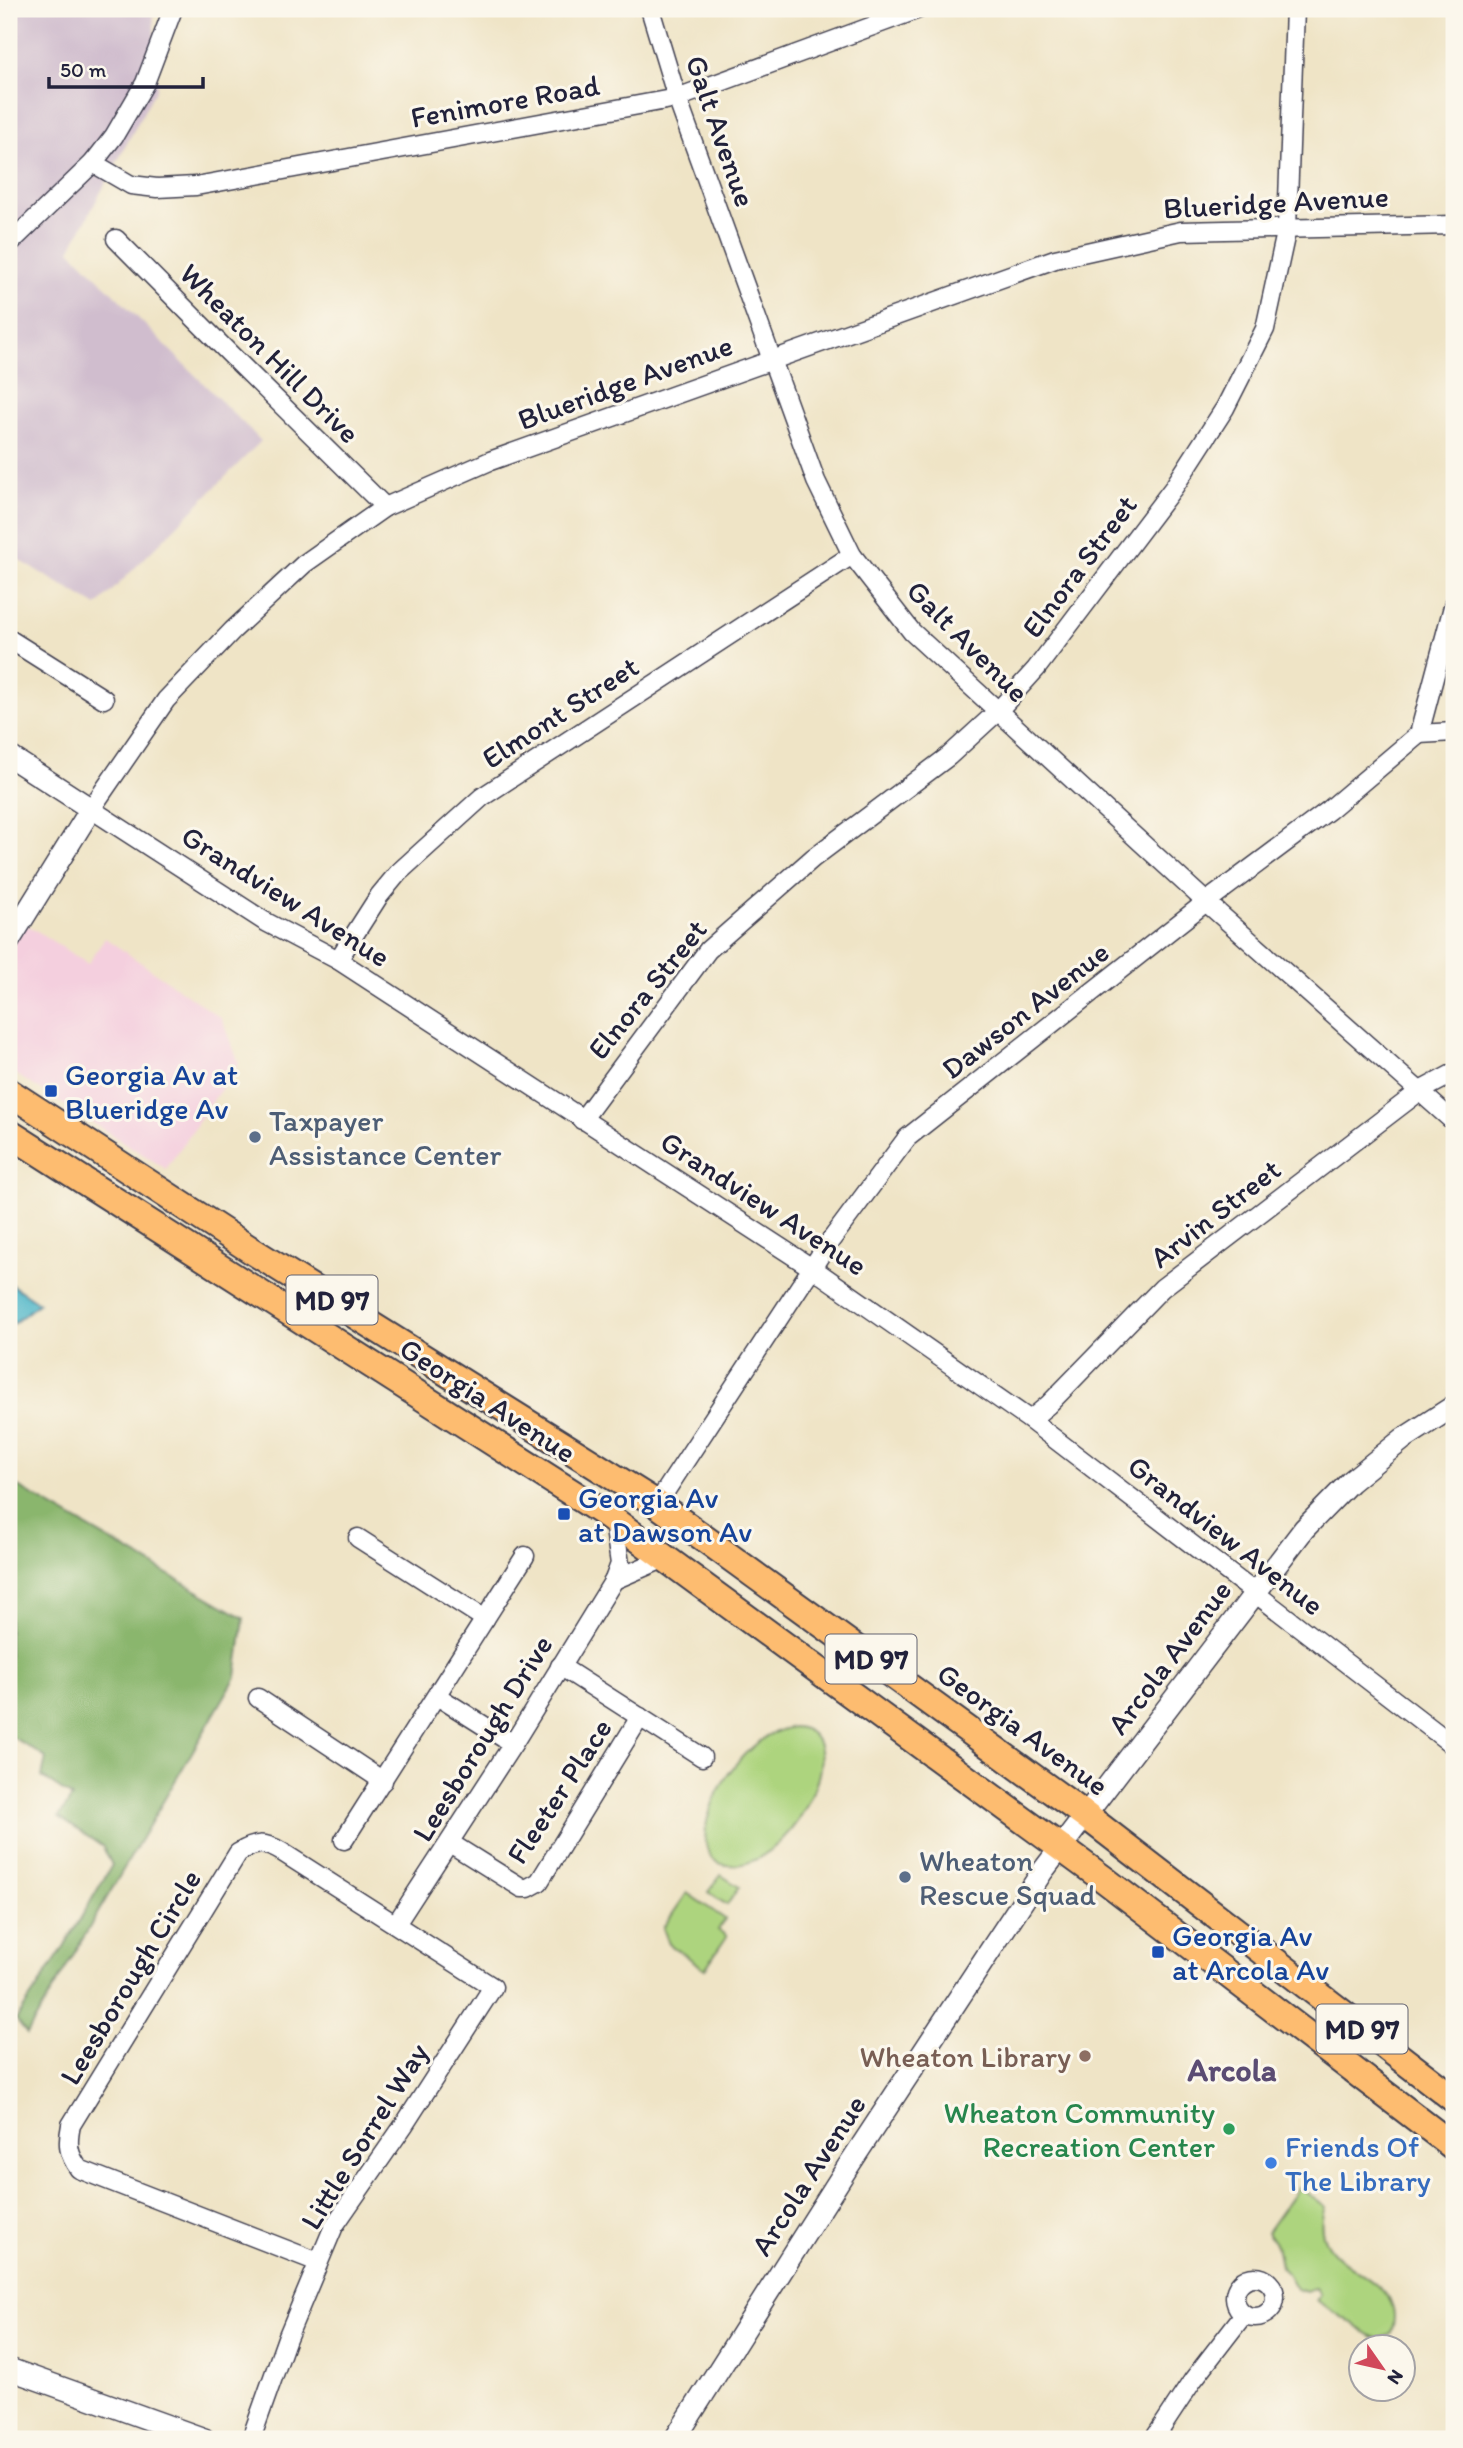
<svg xmlns="http://www.w3.org/2000/svg" width="1463" height="2448" viewBox="0 0 1463 2448" font-family="Itim,sans-serif">
  <rect width="100%" height="100%" fill="#fbf7ec"/>
  <filter id="ink" filterUnits="userSpaceOnUse"><feTurbulence type="fractalNoise" baseFrequency=".0143" numOctaves="2"/><feDisplacementMap in="SourceGraphic" scale="14" xChannelSelector="R" yChannelSelector="G"/><feConvolveMatrix kernelMatrix="1 2 1 2 8 2 1 2 1" color-interpolation-filters="sRGB"/></filter>
  <filter id="wash" filterUnits="userSpaceOnUse"><feTurbulence type="fractalNoise" baseFrequency=".00686" numOctaves="4" result="noise"/><feDisplacementMap in="SourceGraphic" scale="28" xChannelSelector="R" yChannelSelector="G"/><feGaussianBlur stdDeviation="1.57" result="paint"/><feColorMatrix in="noise" values="0 0 0 0 0 0 0 0 0 0 0 0 0 0 0 0 0 1.4 0 .05"/><feComposite in="paint" operator="in"/></filter>
  <g filter="url(#wash)">
    <rect width="100%" height="100%" fill="#efe4c6"/>
    <polygon fill="#f4cfde" points="9,913 88,964 105,938 221,1018 239,1063 166,1169 9,1070"/>
    <polygon fill="#d0bdce" points="9,9 153,9 157,87 70,250 261,441 97,606 9,554"/>
    <g fill="#add47e" stroke="#687b5c" stroke-width="2">
      <path d="M793,1727C857,1730 798,1860 736,1865C669,1872 723,1737 793,1727Z"/>
      <polygon points="721,1875 739,1887 727,1905 708,1892"/>
      <polygon points="687,1893 725,1919 718,1930 727,1936 705,1969 669,1944 663,1928"/>
      <path d="M1299,2187L1325,2207C1300,2274 1417,2270 1390,2335L1379,2339L1371,2336L1316,2300L1320,2294L1315,2288L1306,2292L1296,2289L1287,2273L1280,2266L1276,2245L1267,2232Z"/>
    </g>
    <polygon fill="#8ab66d" stroke="#566c54" stroke-width="2" points="13,1484 244,1618 236,1677 27,2034 16,2020 62,1950 112,1865 103,1847 59,1817 72,1797 42,1777 46,1758 9,1735 9,1488"/>
    <polygon fill="#4bb5c8" stroke="#366c82" stroke-width="2" points="9,1283 39,1303 13,1324 9,1318"/>
  </g>
  <g filter="url(#ink)">
    <g fill="none" stroke-linecap="round" stroke-linejoin="round">
      <g stroke="#413f50" stroke-width="21">
        <g id="minor">
          <polyline points="650,9 677,98 816,481 852,555 912,632 1206,902 1454,1122"/>
          <polyline points="93,163 131,185 157,188 196,186 677,98 919,9"/>
          <polyline points="1454,225 1181,231 1055,259 490,461 385,507 304,564 233,630 166,700 91,809 264,921 338,960 812,1268 1030,1420 1454,1746"/>
          <polyline points="116,239 229,353 385,507"/>
          <polyline points="9,244 93,163 114,136 145,83 173,9"/>
          <polyline points="9,639 104,699"/>
          <polyline points="1419,734 1454,732"/>
          <polyline points="338,960 379,896 398,873 482,797 852,555"/>
          <polyline points="582,1120 708,950 813,858 949,756 997,712 1036,669 1174,487 1225,408 1265,329 1287,228 1295,9"/>
          <polyline points="1030,1420 1048,1405 1162,1288 1420,1091 1454,1073"/>
          <polyline points="657,1504 825,1248 907,1138 1206,902 1329,810 1419,734 1454,603"/>
          <polyline points="358,1538 485,1619"/>
          <polyline points="614,1580 665,1558"/>
          <polyline points="560,1666 702,1757"/>
          <polyline points="437,1696 513,1744"/>
          <polyline points="258,1698 383,1781"/>
          <polyline points="344,1840 525,1556"/>
          <polyline points="450,1843 522,1888 528,1888 539,1882 640,1717"/>
          <polyline points="396,1924 513,1744 614,1580 620,1564 614,1522"/>
          <circle cx="1255" cy="2297" r="20"/>
          <path d="M251,2439L287,2338L334,2226L404,2125L493,1987L282,1852C265,1842 255,1842 238,1853L71,2125C67,2144 68,2154 79,2169L318,2262"/>
          <polyline points="1154,2439 1193,2380 1244,2314"/>
        </g>
      </g>
      <g stroke="#413f50" stroke-width="24">
        <g id="tertiary">
          <polyline points="9,756 91,809 9,941"/>
          <polyline points="9,2369 204,2439"/>
          <polyline points="675,2439 847,2168 1042,1872 1304,1529 1350,1482 1403,1439 1454,1406"/>
        </g>
      </g>
      <g stroke="#413f50" stroke-width="30">
        <g id="primary">
          <polyline points="9,1092 251,1250 657,1504 1085,1815 1454,2099"/>
          <polyline points="9,1133 602,1512 1105,1880 1454,2147"/>
        </g>
      </g>
      <use href="#minor" stroke="#fff" stroke-width="18"/>
      <use href="#tertiary" stroke="#fff" stroke-width="21"/>
      <use href="#primary" stroke="#fdbc6f" stroke-width="26"/>
    </g>
  </g>
  <g fill="#1a4fb4" stroke="#fbf7ec" stroke-width="2.5">
    <rect x="44" y="1084" width="14" height="14" rx="3.5"/>
    <rect x="557" y="1507" width="14" height="14" rx="3.5"/>
    <rect x="1151" y="1945" width="14" height="14" rx="3.5"/>
  </g>
  <g fill="#5c6f8a" stroke="#fbf7ec" stroke-width="2.5">
    <circle cx="255" cy="1137" r="7"/>
    <circle cx="905" cy="1877" r="7"/>
  </g>
  <circle fill="#8d6e63" stroke="#fbf7ec" stroke-width="2.5" cx="1085" cy="2056" r="7"/>
  <circle fill="#2e9e5b" stroke="#fbf7ec" stroke-width="2.5" cx="1229" cy="2129" r="7"/>
  <circle fill="#3f7fe0" stroke="#fbf7ec" stroke-width="2.5" cx="1271" cy="2163" r="7"/>
  <g text-anchor="middle" dominant-baseline="central" stroke-width="6" stroke-linejoin="round" paint-order="stroke">
    <g fill="#fbf7ec" stroke="#636270" stroke-width="2">
      <rect x="286.5" y="1275.5" width="91" height="49" rx="5"/>
      <rect x="825.5" y="1634.5" width="91" height="49" rx="5"/>
      <rect x="1316.5" y="2004.5" width="91" height="49" rx="5"/>
    </g>
    <g font-size="28" font-weight="bold" fill="#22223b">
      <text x="332" y="1300">MD 97</text>
      <text x="871" y="1659">MD 97</text>
      <text x="1362" y="2029">MD 97</text>
    </g>
    <g font-size="30" fill="#22223b" stroke="#fbf7ec">
      <text transform="translate(505 101) rotate(-10)">Fenimore Road</text>
      <text transform="translate(721 131) rotate(71)">Galt Avenue</text>
      <text transform="translate(1276 202) rotate(-3)">Blueridge Avenue</text>
      <text transform="translate(270 353) rotate(45)">Wheaton Hill Drive</text>
      <text transform="translate(625 382) rotate(-20)">Blueridge Avenue</text>
      <text transform="translate(1079 566) rotate(-53)">Elnora Street</text>
      <text transform="translate(968 641) rotate(45)">Galt Avenue</text>
      <text transform="translate(560 712) rotate(-33)">Elmont Street</text>
      <text transform="translate(286 896) rotate(32)">Grandview Avenue</text>
      <text transform="translate(647 989) rotate(-51)">Elnora Street</text>
      <text transform="translate(1025 1010) rotate(-38)">Dawson Avenue</text>
      <text transform="translate(764 1203) rotate(33)">Grandview Avenue</text>
      <text transform="translate(1215 1213) rotate(-38)">Arvin Street</text>
      <text transform="translate(488 1400) rotate(33)">Georgia Avenue</text>
      <text transform="translate(1226 1535) rotate(38)">Grandview Avenue</text>
      <text transform="translate(1169 1657) rotate(-53)">Arcola Avenue</text>
      <text transform="translate(1023 1729) rotate(36)">Georgia Avenue</text>
      <text transform="translate(482 1738) rotate(-58)">Leesborough Drive</text>
      <text transform="translate(559 1791) rotate(-57)">Fleeter Place</text>
      <text transform="translate(130 1977) rotate(-59)">Leesborough Circle</text>
      <text transform="translate(364 2136) rotate(-58)">Little Sorrel Way</text>
      <text transform="translate(808 2175) rotate(-57)">Arcola Avenue</text>
    </g>
    <g font-size="30" fill="#164399" stroke="#fbf7ec" text-anchor="start">
      <text x="65" y="1074">Georgia Av at<tspan x="65" dy="34">Blueridge Av</tspan></text>
      <text x="578" y="1497">Georgia Av<tspan x="578" dy="34">at Dawson Av</tspan></text>
      <text x="1172" y="1935">Georgia Av<tspan x="1172" dy="34">at Arcola Av</tspan></text>
    </g>
    <g font-size="30" fill="#4e5e75" stroke="#fbf7ec" text-anchor="start">
      <text x="269" y="1120">Taxpayer<tspan x="269" dy="34">Assistance Center</tspan></text>
      <text x="919" y="1860">Wheaton<tspan x="919" dy="34">Rescue Squad</tspan></text>
    </g>
    <g font-size="30" fill="#785e54" stroke="#fbf7ec" text-anchor="end">
      <text x="1071" y="2056">Wheaton Library</text>
    </g>
    <g font-size="30" fill="#27864d" stroke="#fbf7ec" text-anchor="end">
      <text x="1215" y="2112">Wheaton Community<tspan x="1215" dy="34">Recreation Center</tspan></text>
    </g>
    <g font-size="30" fill="#366cbe" stroke="#fbf7ec" text-anchor="start">
      <text x="1285" y="2146">Friends Of<tspan x="1285" dy="34">The Library</tspan></text>
    </g>
    <g font-size="32" font-weight="bold" fill="#5b4c73" stroke="#fbf7ec">
      <text x="1232" y="2070">Arcola</text>
    </g>
  </g>
  <rect width="1463" height="2448" fill="none" stroke="#fbf7ec" stroke-width="35"/>
  <g transform="translate(1382 2368) rotate(124)"><circle r="33" fill="#fbf7ec" stroke="#a4a2a5" stroke-width="2"/>
  <path d="M0-5L12 26L0 18L-12 26Z" fill="#d1495b"/>
  <text y="-10" font-size="19" font-weight="bold" text-anchor="middle" fill="#22223b">N</text>
  </g>
  <path d="M49 77v10h154v-10" fill="none" stroke="#22223b" stroke-width="3.5"/>
  <text x="60" y="77" font-size="21" fill="#22223b" stroke="#fbf7ec" stroke-width="5" paint-order="stroke">50 m</text>
</svg>
